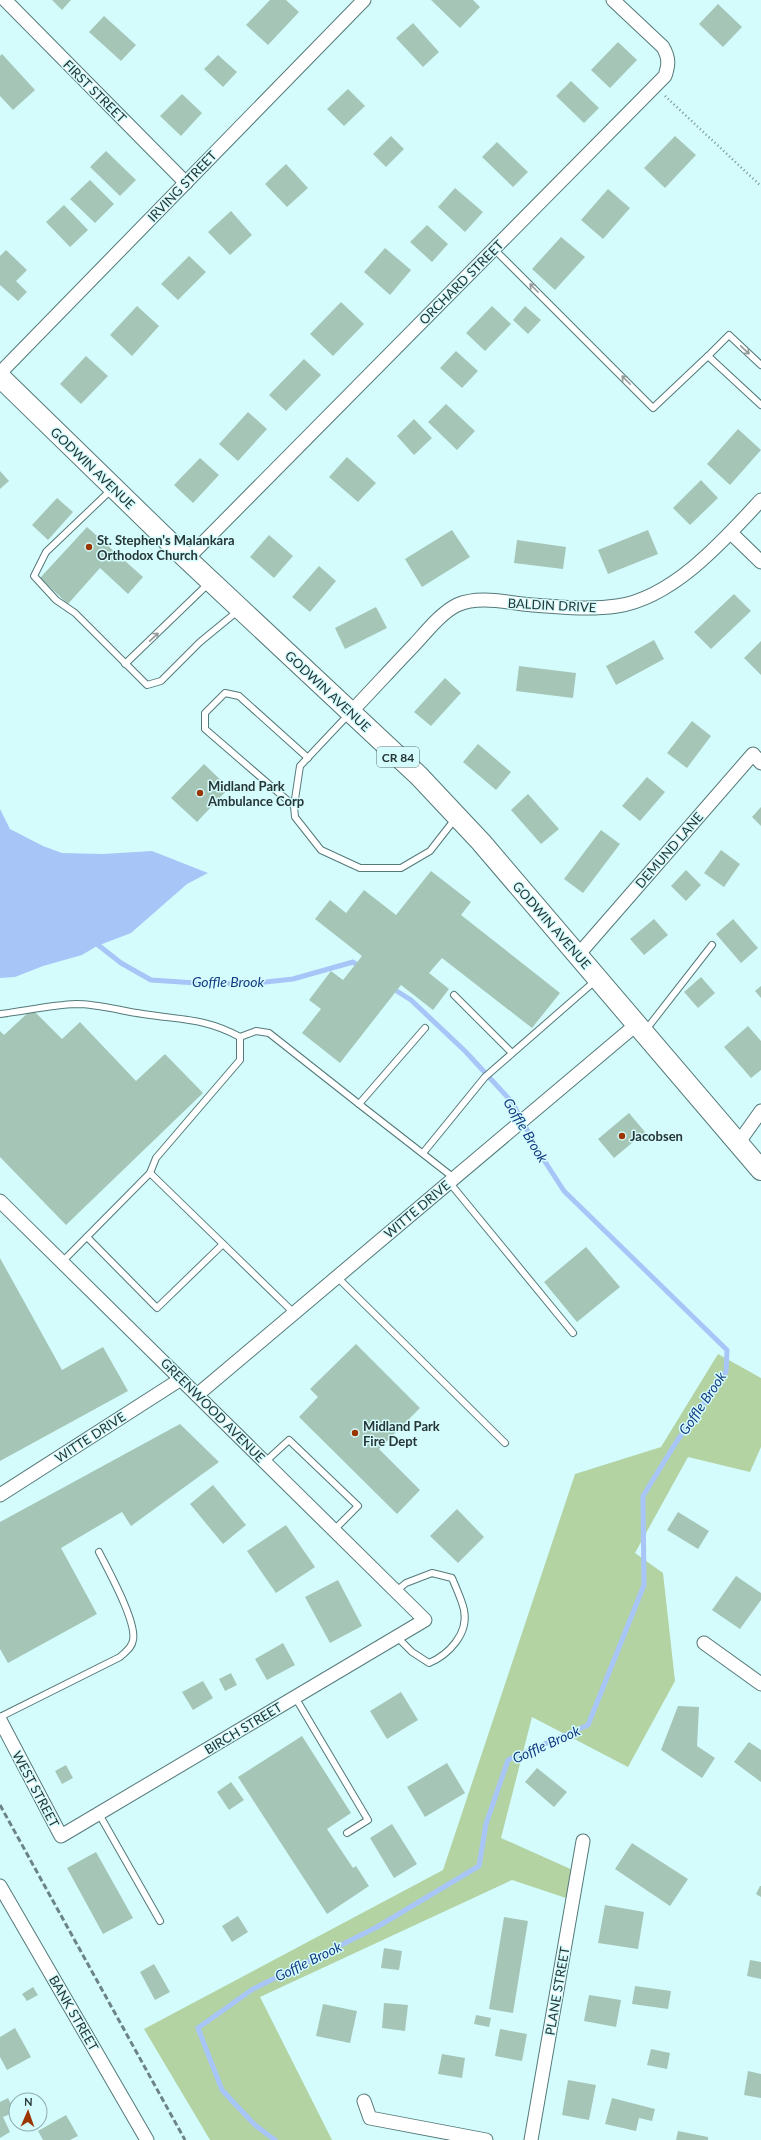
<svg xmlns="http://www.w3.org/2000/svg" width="761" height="2140" viewBox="0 0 761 2140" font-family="Lato,sans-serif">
  <rect width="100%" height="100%" fill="#d5fcfd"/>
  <polygon fill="#b3d3a3" points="718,1354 761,1378 761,1447 750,1472 688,1457 635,1553 663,1573 675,1681 628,1767 532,1717 501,1838 575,1871 569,1899 512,1880 260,1997 332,2140 210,2140 144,2029 443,1870 575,1474 661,1447"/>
  <polygon fill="#a8c5f8" points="0,809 10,829 43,846 62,853 103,854 152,851 208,873 187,884 131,933 97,946 82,955 43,966 15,977 0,978"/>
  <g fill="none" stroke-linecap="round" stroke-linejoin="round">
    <g stroke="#a8c5f8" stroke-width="5">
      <polyline points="93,941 121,963 151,980 196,983 247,984 293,979 353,962 360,967"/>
      <polyline points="275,2140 255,2125 222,2090 198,2028 253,1989 377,1927 479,1866 486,1824 508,1760 588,1725 644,1585 643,1496 677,1441 726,1372 727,1350 564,1191 540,1154 512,1102 466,1052 411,1000 392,988"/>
    </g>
  </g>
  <g fill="#a5c6b7">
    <polygon points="52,0 71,0 62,10"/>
    <polygon points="270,0 286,0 299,12 268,45 246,25"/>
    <polygon points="431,0 473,0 480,7 460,28"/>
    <polygon points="718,4 742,27 723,47 699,24"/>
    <polygon points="104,16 136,45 121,61 89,32"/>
    <polygon points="413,23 439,52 423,67 396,38"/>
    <polygon points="618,42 637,60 610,88 591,70"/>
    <polygon points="2,54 35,90 13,110 0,96 0,56"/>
    <polygon points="218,55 237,72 223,87 204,69"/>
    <polygon points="571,81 599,108 584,123 556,96"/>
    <polygon points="348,89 365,106 344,126 327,109"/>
    <polygon points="182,94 202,113 181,136 160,116"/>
    <polygon points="391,136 404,149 386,167 373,154"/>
    <polygon points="675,136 696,155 665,188 644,168"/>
    <polygon points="497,142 528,172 513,187 482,157"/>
    <polygon points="106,151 136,180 120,196 90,167"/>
    <polygon points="286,164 308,188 287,207 265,184"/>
    <polygon points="90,180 114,204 95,223 70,199"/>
    <polygon points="455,188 483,212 465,232 438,207"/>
    <polygon points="608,189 630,208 603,239 581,220"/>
    <polygon points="64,205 88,230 70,247 46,222"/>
    <polygon points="231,211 252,235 230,255 208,232"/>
    <polygon points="427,225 448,244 432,262 410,242"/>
    <polygon points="561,237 585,257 555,290 532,269"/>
    <polygon points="385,248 411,270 390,295 364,272"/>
    <polygon points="6,250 27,270 16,281 27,292 18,301 0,285 0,256"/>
    <polygon points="189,256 206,272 178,300 161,284"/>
    <polygon points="341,302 364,324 333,356 310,334"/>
    <polygon points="137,306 159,326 132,356 110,335"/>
    <polygon points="492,306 511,324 485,351 466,333"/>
    <polygon points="525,306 541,320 528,334 513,320"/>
    <polygon points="456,351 478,371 462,388 440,368"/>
    <polygon points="86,356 108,376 81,404 60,384"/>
    <polygon points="304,359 321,375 286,411 269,395"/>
    <polygon points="446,404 475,431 457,450 428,422"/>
    <polygon points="248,412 267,429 238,461 219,444"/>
    <polygon points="414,419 432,438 414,455 397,436"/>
    <polygon points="738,429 761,450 730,485 707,464"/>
    <polygon points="347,457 376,483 358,502 329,477"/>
    <polygon points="200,458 219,475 193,503 174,485"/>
    <polygon points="0,471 9,481 0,489"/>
    <polygon points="701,480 718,498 690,525 673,508"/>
    <polygon points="57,498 73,512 48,540 32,525"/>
    <polygon points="87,527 143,577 128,594 100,568 68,604 40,578"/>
    <polygon points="452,530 470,557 422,587 405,559"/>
    <polygon points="648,530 658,554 608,574 598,550"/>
    <polygon points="269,535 293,556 274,578 250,557"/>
    <polygon points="517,540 566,547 563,569 514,563"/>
    <polygon points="319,566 336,581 310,612 292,597"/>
    <polygon points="734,594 751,611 711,649 694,632"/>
    <polygon points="376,607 387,628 345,649 335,628"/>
    <polygon points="654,640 664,659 616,685 606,666"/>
    <polygon points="761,641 761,675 744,658"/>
    <polygon points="519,666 576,673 573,698 516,691"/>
    <polygon points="445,678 461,693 431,726 414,712"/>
    <polygon points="692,721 711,736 687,768 667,753"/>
    <polygon points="478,744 511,772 496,790 463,762"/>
    <polygon points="204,764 229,788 197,822 171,798"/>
    <polygon points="647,777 665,792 640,821 622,806"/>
    <polygon points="528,794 559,829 541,844 511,810"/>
    <polygon points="761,807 761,826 752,817"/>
    <polygon points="601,830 620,844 583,893 564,879"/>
    <polygon points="721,850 740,864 724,887 704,873"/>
    <polygon points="686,870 701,885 686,901 671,886"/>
    <polygon points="431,871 471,902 461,915 560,993 532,1028 442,958 429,973 449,989 433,1010 401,985 340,1063 302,1033 321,1009 309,1000 331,971 343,980 362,956 315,919 330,900 346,913 364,890 396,915"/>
    <polygon points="654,919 668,935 644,955 630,939"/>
    <polygon points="733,919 758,948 741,963 716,934"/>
    <polygon points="701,977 715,993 698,1008 684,992"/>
    <polygon points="761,986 761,998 755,991"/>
    <polygon points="32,1009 62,1039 80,1022 136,1081 165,1054 203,1093 66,1225 0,1157 0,1031 4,1035"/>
    <polygon points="748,1026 761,1041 761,1070 751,1078 724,1047"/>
    <polygon points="629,1113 645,1132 614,1158 598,1139"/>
    <polygon points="586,1247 620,1287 577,1322 544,1282"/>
    <polygon points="0,1258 62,1370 103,1347 128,1391 0,1461"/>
    <polygon points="356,1344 420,1408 379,1449 420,1490 397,1514 299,1417 318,1397 310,1389"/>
    <polygon points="180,1424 219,1462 131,1526 122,1512 61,1548 97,1614 8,1663 0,1649 0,1522"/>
    <polygon points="213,1485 246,1525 223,1544 190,1504"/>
    <polygon points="457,1509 484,1537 458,1563 430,1536"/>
    <polygon points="678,1512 709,1531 698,1549 667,1530"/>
    <polygon points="286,1525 315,1567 276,1593 247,1551"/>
    <polygon points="736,1576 761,1593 761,1600 740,1629 712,1610"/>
    <polygon points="338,1580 362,1626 330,1643 305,1597"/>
    <polygon points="283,1643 295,1665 267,1680 255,1659"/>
    <polygon points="231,1673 237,1685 225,1691 219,1679"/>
    <polygon points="203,1681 213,1698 193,1710 182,1692"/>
    <polygon points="401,1692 418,1720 387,1739 370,1711"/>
    <polygon points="678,1706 699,1707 697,1746 715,1758 702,1778 661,1750"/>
    <polygon points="302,1736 351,1813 327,1829 353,1868 356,1866 369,1886 327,1914 238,1777"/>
    <polygon points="749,1742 761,1750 761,1782 734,1762"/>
    <polygon points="447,1763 465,1793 425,1817 407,1787"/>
    <polygon points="66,1765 73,1778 62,1784 55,1771"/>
    <polygon points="537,1768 567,1792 554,1807 525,1782"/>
    <polygon points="231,1782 244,1800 229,1810 217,1792"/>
    <polygon points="392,1824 417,1864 394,1878 370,1838"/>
    <polygon points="632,1843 688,1879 670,1906 615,1869"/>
    <polygon points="96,1852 133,1918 103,1934 67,1868"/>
    <polygon points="760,1886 761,1886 761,1897 756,1894"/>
    <polygon points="605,1905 644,1912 638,1949 598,1943"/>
    <polygon points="238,1916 248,1932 232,1942 222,1926"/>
    <polygon points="504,1917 528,1921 513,2013 489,2009"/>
    <polygon points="384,1948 402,1951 399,1970 381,1968"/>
    <polygon points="750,1960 761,1962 761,1979 747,1976"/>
    <polygon points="154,1964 170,1992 155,2000 140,1972"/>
    <polygon points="635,1986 671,1991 668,2009 632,2004"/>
    <polygon points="33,1987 38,1995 27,2001 22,1994"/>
    <polygon points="589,1995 621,2000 616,2027 584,2021"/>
    <polygon points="384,2003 408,2005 405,2031 382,2028"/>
    <polygon points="323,2004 357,2011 350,2043 316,2036"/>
    <polygon points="476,2015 491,2018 489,2027 474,2024"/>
    <polygon points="15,2028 31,2057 7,2070 0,2057 0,2037"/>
    <polygon points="500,2029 527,2034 522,2061 495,2056"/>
    <polygon points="651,2049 670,2053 667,2069 647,2065"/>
    <polygon points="442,2054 465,2058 462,2078 438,2074"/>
    <polygon points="748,2071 761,2074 761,2098 744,2095"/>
    <polygon points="568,2080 596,2085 589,2120 562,2115"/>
    <polygon points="8,2098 15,2112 3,2117 10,2132 0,2138 0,2102"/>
    <polygon points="612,2098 655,2109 652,2121 639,2118 636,2131 605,2124"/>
    <polygon points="66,2115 78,2136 70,2140 43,2140 38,2131"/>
    <polygon points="678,2131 708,2137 708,2140 676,2140"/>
  </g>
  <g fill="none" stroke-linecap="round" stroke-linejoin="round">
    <g stroke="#557979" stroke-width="8">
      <g id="service">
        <polyline points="494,249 653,408 708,356 761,405"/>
        <polyline points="708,356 729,335 761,365"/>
        <polyline points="112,489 46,552 34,576 56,600 75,613 147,685 161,681 200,642 239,610"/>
        <polyline points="125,664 209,583"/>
        <polyline points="349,714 300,766 294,806 295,817 321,850 360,868 401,868 430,851 455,819"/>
        <polyline points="294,806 205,729 205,713 225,693 239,696 308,758"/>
        <polyline points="454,995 512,1053"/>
        <path d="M0,1014C25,1011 51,1005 76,1004C99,1004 121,1011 143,1014C181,1020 205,1018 240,1037V1060L156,1158L150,1173L62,1262"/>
        <polyline points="425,1028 359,1104 454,1178"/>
        <polyline points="645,1031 712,945"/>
        <polyline points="240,1037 256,1031 269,1033 359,1104"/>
        <polyline points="423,1153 485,1077 595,981"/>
        <polyline points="150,1173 294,1313"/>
        <polyline points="449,1182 573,1333"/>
        <polyline points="87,1237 157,1308 223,1244"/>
        <polyline points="337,1277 505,1443"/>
        <polyline points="265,1462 289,1440 358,1506 334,1530"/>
        <path d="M396,1591L406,1583L432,1573L452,1578C456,1588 462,1600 464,1610C469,1634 448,1655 429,1663L412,1652L397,1637"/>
        <polyline points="295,1697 368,1820 347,1833"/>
        <path d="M0,1717L120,1657C125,1652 132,1648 133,1640C137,1622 108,1570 99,1552"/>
        <polyline points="99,1814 160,1921"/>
      </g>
    </g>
    <g stroke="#557979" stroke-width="15">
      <g id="minor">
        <polyline points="5,0 186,183"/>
        <polyline points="0,373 364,0"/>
        <polyline points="731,533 761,562"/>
        <path d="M187,559L665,76C669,64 669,58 663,47L613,0"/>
        <path d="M350,713C372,690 393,667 415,644C427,631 441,613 457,605C480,595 508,603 532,605C560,607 589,610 617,606C673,598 724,540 761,500"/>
        <polyline points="578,955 753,754 761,763"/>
        <polyline points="739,1142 761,1111"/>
        <polyline points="0,1201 425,1620 61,1836 0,1720"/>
        <polyline points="197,1395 637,1024"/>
        <polyline points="0,1495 181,1379"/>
        <polyline points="704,1643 761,1684"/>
        <polyline points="0,1886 147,2140"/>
        <polyline points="364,2101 370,2118 486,2140"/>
        <polyline points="531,2140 583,1841"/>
      </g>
    </g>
    <g stroke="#557979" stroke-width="22">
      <polyline id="primary" points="0,377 187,559 419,776 481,842 761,1170"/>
    </g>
    <polyline stroke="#769091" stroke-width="2.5" stroke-dasharray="1 3" stroke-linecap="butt" points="665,96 761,186"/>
    <use href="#service" stroke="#fff" stroke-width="6"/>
    <use href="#minor" stroke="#fff" stroke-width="13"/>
    <use href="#primary" stroke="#fff" stroke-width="20"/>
    <polyline stroke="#6c8485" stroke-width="3" stroke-dasharray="6 3" stroke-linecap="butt" points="0,1805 185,2140"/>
  </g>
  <defs><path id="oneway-shaft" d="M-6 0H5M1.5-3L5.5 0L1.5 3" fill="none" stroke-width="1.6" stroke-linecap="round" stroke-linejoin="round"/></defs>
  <g stroke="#929a9a">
    <use href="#oneway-shaft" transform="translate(534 288) rotate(-135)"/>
    <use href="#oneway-shaft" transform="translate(745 350) rotate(43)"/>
    <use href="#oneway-shaft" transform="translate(626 380) rotate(-135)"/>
    <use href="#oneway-shaft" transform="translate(154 637) rotate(-43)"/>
  </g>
  <g fill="#9b3604" stroke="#d5fcfd" stroke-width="1.5">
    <circle cx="89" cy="547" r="4"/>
    <circle cx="200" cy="793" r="4"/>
    <circle cx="622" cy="1136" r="4"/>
    <circle cx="355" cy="1433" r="4"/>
  </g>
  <g text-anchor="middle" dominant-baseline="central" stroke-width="3" stroke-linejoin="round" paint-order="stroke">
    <rect fill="#d5fcfd" stroke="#5a7172" stroke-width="1" x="377" y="747" width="42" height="20" rx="3"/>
    <g font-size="12" font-weight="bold" fill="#263536">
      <text x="398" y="757">CR 84</text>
    </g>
    <g font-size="13" fill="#263536" stroke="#d5fcfd">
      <text transform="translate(95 91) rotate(45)">FIRST STREET</text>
      <text transform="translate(182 186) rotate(-46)">IRVING STREET</text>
      <text transform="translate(461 282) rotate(-45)">ORCHARD STREET</text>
      <text transform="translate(93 468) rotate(44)">GODWIN AVENUE</text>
      <text transform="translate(552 605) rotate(3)">BALDIN DRIVE</text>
      <text transform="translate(328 691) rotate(43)">GODWIN AVENUE</text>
      <text transform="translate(669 850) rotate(-49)">DEMUND LANE</text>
      <text transform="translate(552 925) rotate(49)">GODWIN AVENUE</text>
      <text transform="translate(417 1209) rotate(-40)">WITTE DRIVE</text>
      <text transform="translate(213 1410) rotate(45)">GREENWOOD AVENUE</text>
      <text transform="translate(90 1437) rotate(-33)">WITTE DRIVE</text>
      <text transform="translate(243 1728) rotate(-31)">BIRCH STREET</text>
      <text transform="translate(36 1789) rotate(62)">WEST STREET</text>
      <text transform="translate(557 1991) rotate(-80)">PLANE STREET</text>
      <text transform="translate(74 2013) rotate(60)">BANK STREET</text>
    </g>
    <g font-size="13" font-weight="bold" fill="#263536" stroke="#d5fcfd" text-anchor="start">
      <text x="97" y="540">St. Stephen's Malankara<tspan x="97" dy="15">Orthodox Church</tspan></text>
      <text x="208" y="786">Midland Park<tspan x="208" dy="15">Ambulance Corp</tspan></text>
      <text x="630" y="1136">Jacobsen</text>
      <text x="363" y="1426">Midland Park<tspan x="363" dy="15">Fire Dept</tspan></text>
    </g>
    <g font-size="14" font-style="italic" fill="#133b82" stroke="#d5fcfd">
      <text x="228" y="981">Goffle Brook</text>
      <text transform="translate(526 1130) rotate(59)">Goffle Brook</text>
      <text transform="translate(702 1403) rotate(-56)">Goffle Brook</text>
      <text transform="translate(546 1744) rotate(-24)">Goffle Brook</text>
      <text transform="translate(308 1961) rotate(-26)">Goffle Brook</text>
    </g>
  </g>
  <g transform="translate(28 2112) rotate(2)"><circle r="19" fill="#d5fcfd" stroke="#8facad"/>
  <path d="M0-3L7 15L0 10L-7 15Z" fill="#9b3604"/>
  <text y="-6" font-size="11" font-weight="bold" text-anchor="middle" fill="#263536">N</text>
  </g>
</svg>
